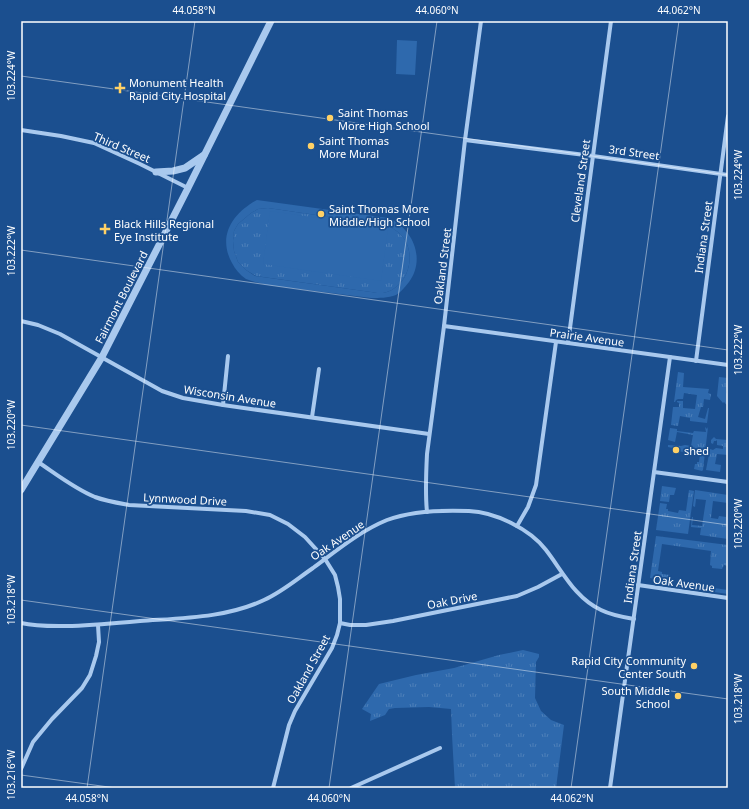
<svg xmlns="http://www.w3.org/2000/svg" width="749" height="809" viewBox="0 0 749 809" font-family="'Noto Sans',sans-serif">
  <defs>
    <pattern id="grass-tufts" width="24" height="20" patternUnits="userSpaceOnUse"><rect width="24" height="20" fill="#2e69ad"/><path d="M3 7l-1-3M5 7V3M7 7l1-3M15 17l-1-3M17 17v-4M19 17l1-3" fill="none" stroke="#4d80b9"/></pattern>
  </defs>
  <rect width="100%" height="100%" fill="#1b4f8f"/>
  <g fill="url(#grass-tufts)">
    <path d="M268,208L385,225C393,228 400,232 405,240C416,259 407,288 383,293C379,293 375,293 371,292L256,276L246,270L238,262L234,251L233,241L234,231L238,224L251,213L258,209Z"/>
    <polygon points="678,372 684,373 683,387 709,389 708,393 711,394 710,400 704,399 703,407 701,407 698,417 705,419 708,408 709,408 707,423 690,421 690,418 680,416 678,426 671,425 673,407 679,407 679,403 677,402 677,401 683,401 683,408 695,409 697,395 684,393 683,399 678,399 676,400 675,402 674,402"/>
    <polygon points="719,377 728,378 726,393 728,394 728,406 724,402 723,403 717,396"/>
    <polygon points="705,427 707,429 708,427 703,470 702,471 694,469 695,464 697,464 697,462 699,462 700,455 678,451 678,449 668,447 668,445 681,446 685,445 691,446 693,435 677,432 675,442 668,440 670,428 677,429 677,431 693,433 694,431 706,432"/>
    <polygon points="714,437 716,439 728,440 728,455 717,454 715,464 721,465 720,472 706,470 710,449 713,450 716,448 723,449 723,446 717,445 717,440 716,441 714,441 713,444 711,443 711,440"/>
    <polygon points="662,486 676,488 674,495 670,495 669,502 660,501"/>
    <polygon points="689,490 694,491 688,534 656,530 660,503 667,504 666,509 668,509 668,511 678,513 679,510 686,511"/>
    <polygon points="695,490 728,495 728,503 713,501 711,518 718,519 719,516 726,517 728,510 728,539 700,535 701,528 691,527 692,517 693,517 692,525 702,526 706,500 696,499 695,507 693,506"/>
    <polygon points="656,536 728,545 728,566 724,565 722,569 712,568 712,566 710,565 711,551 662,544 658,571 662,572 662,574 670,575 670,581 650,578"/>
    <polygon points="678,583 728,590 728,594 678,587"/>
    <polygon points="523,650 539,654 539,657 536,662 535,698 541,711 551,720 564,725 556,788 455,788 453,753 452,735 451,709 429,707 395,708 389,709 385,715 370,721 371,714 362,709 379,684 416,675 454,668 499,655"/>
  </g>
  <g fill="#2e69ad" fill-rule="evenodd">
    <polygon points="397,40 417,41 415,75 396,74"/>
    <path d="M257,200L388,218C413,228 426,259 409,282C405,287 401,292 396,295C388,298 379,298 371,298L267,285C260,283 253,282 246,279C240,275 235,269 232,263C217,236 233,213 257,200ZM268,208L385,225C393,228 400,232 405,240C416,259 407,288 383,293C379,293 375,293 371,292L255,276L246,270L238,262L234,251L233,241L234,231L238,224L251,213L258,209Z"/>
    <polygon points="270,211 388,228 381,281 263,264"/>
  </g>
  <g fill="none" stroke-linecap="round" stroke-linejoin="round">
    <g stroke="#a9c9ee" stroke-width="4">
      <polyline points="21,130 61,136 94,143 140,164 188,188"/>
      <polyline points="465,140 593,156 728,175"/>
      <polyline points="21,321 38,325 60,334 162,391 183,398 223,405 429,434"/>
      <polyline points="444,326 728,365"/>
      <polyline points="568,343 611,21"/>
      <polyline points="696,361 728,116"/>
      <polyline points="223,405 228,356"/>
      <polyline points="312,417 319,369"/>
      <path d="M38,462C56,474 75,489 95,497C106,501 118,503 129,505L246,511L270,515L288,524L305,537L325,559L335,575L338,587L340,599V623L337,635L332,648L295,711L289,725L273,788"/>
      <polyline points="654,472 728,482"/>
      <path d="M427,512C425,493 426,474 427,454L444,326L465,140L481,21"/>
      <polyline points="517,526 528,507 536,485 556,342"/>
      <polyline points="638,585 728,598"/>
      <path d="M21,623C38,627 54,626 72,626C95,625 118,623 140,621C182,618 226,618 264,600C282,592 297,579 313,568C336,551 360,531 387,520C411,511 444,510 469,511C495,512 530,529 546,550C563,572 575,598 601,610C611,615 622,617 634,619"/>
      <polyline points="340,623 350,625 366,625 393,621 497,600 517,596 538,587 562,574"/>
      <polyline points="21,769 33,742 52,719 82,688 90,675 96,656 99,642 98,625"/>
      <polyline points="351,788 440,748"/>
      <polyline points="610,788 670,357"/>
    </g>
    <g stroke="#a9c9ee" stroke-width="7">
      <polyline points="156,172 173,171 185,168 204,155"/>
      <polyline points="21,490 102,357 188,188 271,21"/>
    </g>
  </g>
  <path fill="none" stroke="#fff" stroke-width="1" stroke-opacity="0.45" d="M21,76L728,175M21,250L728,350M21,425L728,525M21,600L728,699M21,775L116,788M87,788L195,21M329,788L437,21M571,788L679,21"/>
  <g fill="#ffd166" stroke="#1b4f8f" stroke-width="1.5">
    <path d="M118 82h4v4h4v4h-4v4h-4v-4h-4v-4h4z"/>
    <circle cx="330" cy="118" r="4"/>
    <circle cx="311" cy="146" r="4"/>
    <circle cx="321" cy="214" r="4"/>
    <path d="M103 223h4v4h4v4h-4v4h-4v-4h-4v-4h4z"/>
    <circle cx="676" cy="450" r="4"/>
    <circle cx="694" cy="666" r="4"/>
    <circle cx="678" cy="696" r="4"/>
  </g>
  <g text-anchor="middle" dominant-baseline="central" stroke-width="3.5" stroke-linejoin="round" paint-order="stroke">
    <g font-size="11" fill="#fff" stroke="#1b4f8f" text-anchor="start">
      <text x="129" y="82">Monument Health<tspan x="129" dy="13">Rapid City Hospital</tspan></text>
      <text x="338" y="112">Saint Thomas<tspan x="338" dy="13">More High School</tspan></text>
      <text x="319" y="140">Saint Thomas<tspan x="319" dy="13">More Mural</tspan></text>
      <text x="329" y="208">Saint Thomas More<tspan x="329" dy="13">Middle/High School</tspan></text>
      <text x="114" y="223">Black Hills Regional<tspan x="114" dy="13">Eye Institute</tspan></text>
      <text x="684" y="450">shed</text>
      <text x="686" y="660" text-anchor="end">Rapid City Community<tspan x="686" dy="13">Center South</tspan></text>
      <text x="670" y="690" text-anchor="end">South Middle<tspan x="670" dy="13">School</tspan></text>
    </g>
    <g font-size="11" fill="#fff" stroke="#1b4f8f">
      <text transform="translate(122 147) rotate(23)">Third Street</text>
      <text transform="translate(634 152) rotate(8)">3rd Street</text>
      <text transform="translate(580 181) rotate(-82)">Cleveland Street</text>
      <text transform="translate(703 237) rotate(-82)">Indiana Street</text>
      <text transform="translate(442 266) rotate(-83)">Oakland Street</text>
      <text transform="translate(121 297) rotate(-63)">Fairmont Boulevard</text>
      <text transform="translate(587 337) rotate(8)">Prairie Avenue</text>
      <text transform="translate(230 396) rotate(9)">Wisconsin Avenue</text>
      <text transform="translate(185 499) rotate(3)">Lynnwood Drive</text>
      <text transform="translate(337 540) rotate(-34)">Oak Avenue</text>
      <text transform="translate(632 567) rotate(-82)">Indiana Street</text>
      <text transform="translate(684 583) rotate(8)">Oak Avenue</text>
      <text transform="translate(452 600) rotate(-11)">Oak Drive</text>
      <text transform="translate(308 669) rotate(-61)">Oakland Street</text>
    </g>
  </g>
  <rect width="749" height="809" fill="none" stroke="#1b4f8f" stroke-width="44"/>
  <rect x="22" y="22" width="705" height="765" fill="none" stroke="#fff" stroke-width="1.5"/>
  <g font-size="10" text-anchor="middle" fill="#fff">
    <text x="194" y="14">44.058°N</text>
    <text x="437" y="14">44.060°N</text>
    <text x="679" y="14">44.062°N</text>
    <text transform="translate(11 76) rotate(-90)" y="4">103.224°W</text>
    <text transform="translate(738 175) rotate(-90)" y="4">103.224°W</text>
    <text transform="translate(11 251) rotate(-90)" y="4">103.222°W</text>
    <text transform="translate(738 350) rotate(-90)" y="4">103.222°W</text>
    <text transform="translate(11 425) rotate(-90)" y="4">103.220°W</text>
    <text transform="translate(738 524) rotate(-90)" y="4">103.220°W</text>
    <text transform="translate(11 600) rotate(-90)" y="4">103.218°W</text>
    <text transform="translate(738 699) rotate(-90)" y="4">103.218°W</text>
    <text transform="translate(11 775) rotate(-90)" y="4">103.216°W</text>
    <text x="87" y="802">44.058°N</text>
    <text x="329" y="802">44.060°N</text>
    <text x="572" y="802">44.062°N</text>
  </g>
</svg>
